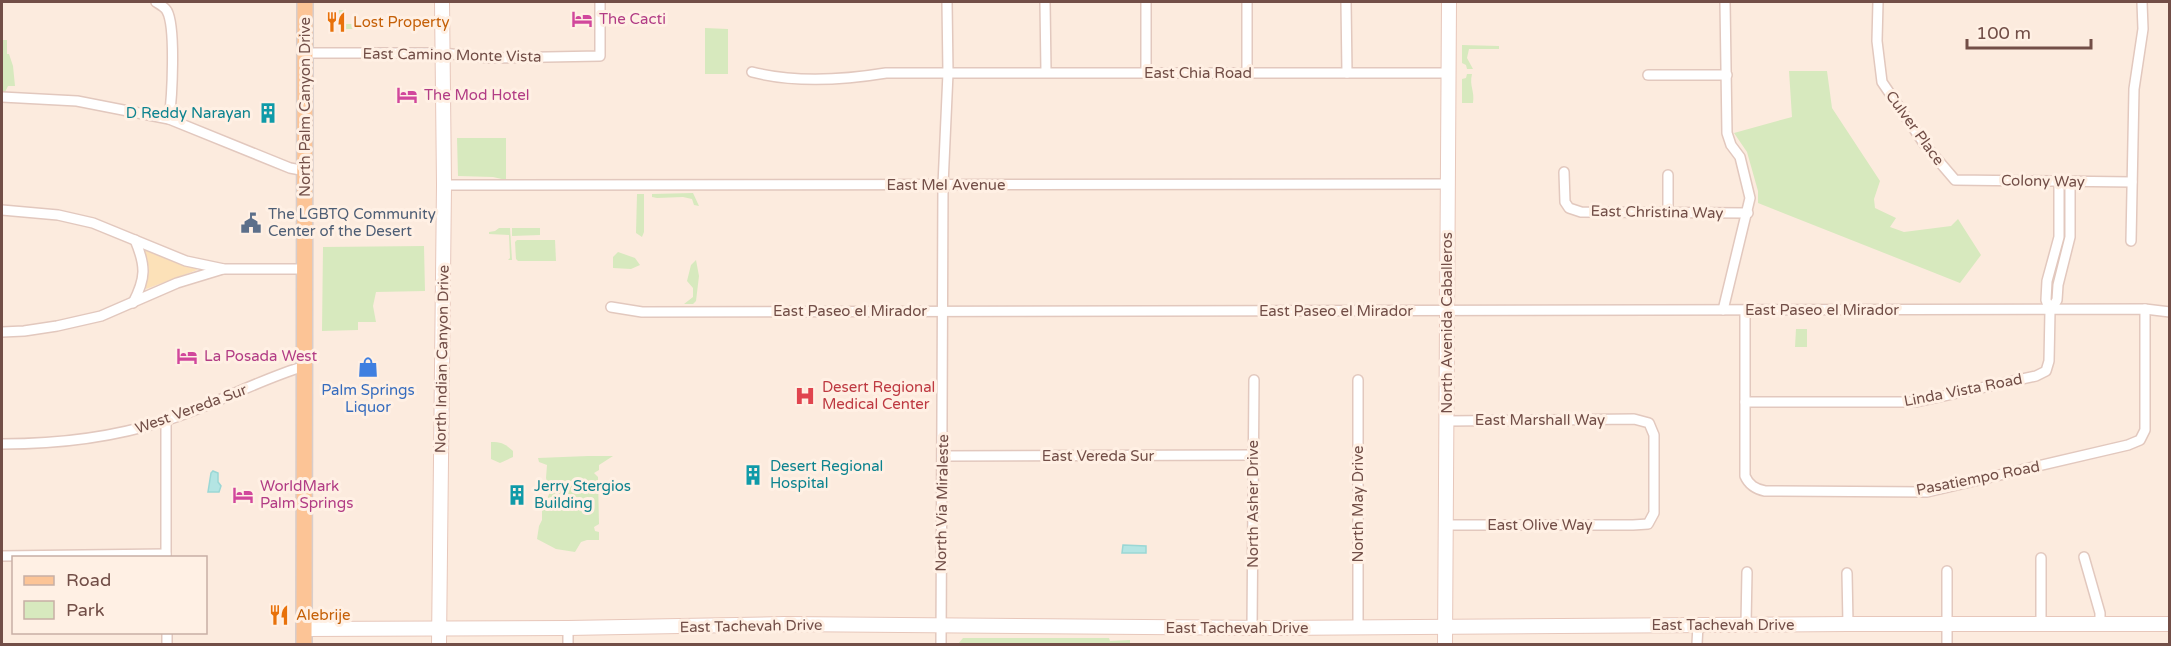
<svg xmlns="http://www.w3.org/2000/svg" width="2171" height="646" viewBox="0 0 2171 646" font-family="'Varela Round',sans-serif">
  <rect width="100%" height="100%" fill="#fcebde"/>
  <g fill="#d7e9be">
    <polygon points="339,10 346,10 346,24 353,24 353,29 339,29"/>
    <polygon points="705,28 728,29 728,74 705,74"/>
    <polygon points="2,40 7,40 7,54 9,54 13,66 15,86 8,86 5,92 2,92"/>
    <polygon points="1462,45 1499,46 1499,49 1469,49 1467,58 1473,69 1467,69 1466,65 1462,63"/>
    <polygon points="1789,71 1827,71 1832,108 1880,181 1874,199 1875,208 1896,218 1890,227 1904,232 1951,226 1958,219 1981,255 1960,283 1758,203 1758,191 1747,152 1734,133 1792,117"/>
    <path d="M1467,74H1472C1469,86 1475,91 1473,103H1462V79L1466,78Z"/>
    <polygon points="457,138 506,138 506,180 493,177 458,176"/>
    <polygon points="693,193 699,206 694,205 692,199 683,197 657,198 652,197 652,194"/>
    <polygon points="637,194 644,194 644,232 642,237 636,233"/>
    <polygon points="499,228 510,228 512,260 508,260 510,258 509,235 489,234 489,232 495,231"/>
    <polygon points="512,228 540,228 540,235 512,236"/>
    <polygon points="517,240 555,240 556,261 518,261 516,259 515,242"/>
    <polygon points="424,246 425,291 376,292 373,306 376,322 358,322 358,330 322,331 323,247"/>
    <polygon points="618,252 635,258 640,265 631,269 613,268 613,257"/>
    <polygon points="696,260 699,276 696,301 693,304 684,304 693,297 693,288 687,281 691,265"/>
    <polygon points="1796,329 1807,329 1807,347 1795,347"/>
    <path d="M491,442C502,442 505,444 513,451V457L500,463L491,459Z"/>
    <polygon points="588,456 613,456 599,465 599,470 594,473 598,477 599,524 594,527 595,531 599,532 599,540 587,540 581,542 575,552 556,549 537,539 539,526 542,520 542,510 550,492 546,478 547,465 539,462 538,458"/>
    <polygon points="963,638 1109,638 1110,641 1130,640 1130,644 958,644"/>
  </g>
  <polygon fill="#fce1b8" points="143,249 196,268 197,270 146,289"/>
  <g fill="#b4e5e3" stroke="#9ad7d5" stroke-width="1.5">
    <polygon points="213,471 218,473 218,482 221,486 219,492 208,492 211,473"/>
    <path d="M1123,545L1146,546V553C1144,553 1124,553 1122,553Z"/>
  </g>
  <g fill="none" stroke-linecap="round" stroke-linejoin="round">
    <g stroke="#e2c8be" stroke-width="12">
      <g id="street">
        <path d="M156,2C159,4 165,7 167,11C176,27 172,99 169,119"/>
        <polyline points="1045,2 1046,72"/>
        <polyline points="1146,2 1146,72"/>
        <polyline points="1247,2 1247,73"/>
        <polyline points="1346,2 1347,73"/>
        <polyline points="1878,2 1877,41 1882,82 1925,145 1955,180 2132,182"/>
        <polyline points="305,53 442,53 490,58 600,56 600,2"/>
        <path d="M752,72C795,83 843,80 886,73H1448"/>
        <polyline points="1648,75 1727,75"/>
        <polyline points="2,97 77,101 169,119 290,168 306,171"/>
        <polyline points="1564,172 1565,202 1569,208 1581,212 1748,213"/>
        <polyline points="444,185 1448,184"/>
        <polyline points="2,210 58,215 93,223 186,261 224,269 306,269"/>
        <polyline points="1668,213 1668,175"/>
        <polyline points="2131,241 2134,89 2143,29 2142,2"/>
        <path d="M133,303C146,278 146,266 135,240"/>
        <polyline points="611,307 642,312 2145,309 2170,312"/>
        <polyline points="1723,310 1750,198 1740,157 1731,145 1727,133 1725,2"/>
        <path d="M1745,310V476C1749,485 1755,489 1765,491L1927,492L2128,445L2140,440L2145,430V309"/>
        <polyline points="2050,311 2057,300 2058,285 2070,237 2070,182"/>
        <polyline points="2,332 24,331 57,326 101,316 177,283 223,269"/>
        <polyline points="1745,402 1916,402 2036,376 2046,371 2049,361 2050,311 2046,300 2047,281 2059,237 2059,182"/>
        <polyline points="166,421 166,558"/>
        <path d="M2,444C57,444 111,438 164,421C213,406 257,380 305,366"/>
        <polyline points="943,456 1253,455"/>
        <polyline points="1446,525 1633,525 1648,524 1654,513 1654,435 1649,423 1634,419 1447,421"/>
        <polyline points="2,556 166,554"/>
        <polyline points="2084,557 2100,613 2100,624"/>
        <polyline points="1847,573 1848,624"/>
        <polyline points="1746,624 1747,572"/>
        <polyline points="2041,624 2041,558"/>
        <polyline points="1252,628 1254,380"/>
        <polyline points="1358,628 1358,380"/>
        <polyline points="167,632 167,644"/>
        <polyline points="568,644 568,628"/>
        <polyline points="941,644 943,185 948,73 947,2"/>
        <polyline points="1697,644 1698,625"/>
        <polyline points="1947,644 1947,571"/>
      </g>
    </g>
    <g stroke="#e7c7bb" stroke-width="16">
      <g id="secondary">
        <polyline points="304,629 568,628 785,624 1272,628 1848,624 2170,624"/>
        <polyline points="439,644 444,185 442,2"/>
        <polyline points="1445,644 1449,2"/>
      </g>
    </g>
    <g stroke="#d8cdcb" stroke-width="18">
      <polyline id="primary" points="304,644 305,2"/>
    </g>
    <use href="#street" stroke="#fff" stroke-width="9"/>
    <use href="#secondary" stroke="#fff" stroke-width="14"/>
    <use href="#primary" stroke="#fcc496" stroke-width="15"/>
  </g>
  <defs>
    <g id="hotel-bare" transform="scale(1.62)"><path d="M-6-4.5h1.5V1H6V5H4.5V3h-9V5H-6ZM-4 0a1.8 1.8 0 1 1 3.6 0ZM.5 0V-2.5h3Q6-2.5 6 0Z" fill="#d1479c" stroke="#fff0e4" stroke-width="2.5" paint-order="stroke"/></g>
    <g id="restaurant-bare" transform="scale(1.62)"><path d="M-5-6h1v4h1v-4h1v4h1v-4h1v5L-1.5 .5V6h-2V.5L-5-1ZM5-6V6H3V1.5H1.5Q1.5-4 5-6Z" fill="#e8710a" stroke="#fff0e4" stroke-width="2.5" paint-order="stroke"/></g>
    <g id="building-bare" transform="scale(1.62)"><path d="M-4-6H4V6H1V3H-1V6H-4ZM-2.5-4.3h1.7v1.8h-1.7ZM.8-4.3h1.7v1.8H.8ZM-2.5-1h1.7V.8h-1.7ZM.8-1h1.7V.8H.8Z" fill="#0f9aa8" stroke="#fff0e4" stroke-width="2.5" paint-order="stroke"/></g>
    <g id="civic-bare" transform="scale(1.62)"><path d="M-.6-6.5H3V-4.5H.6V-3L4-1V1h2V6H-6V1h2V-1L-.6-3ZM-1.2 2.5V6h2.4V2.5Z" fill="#5c6f8a" stroke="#fff0e4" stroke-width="2.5" paint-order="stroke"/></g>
    <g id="shop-bare" transform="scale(1.62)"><path d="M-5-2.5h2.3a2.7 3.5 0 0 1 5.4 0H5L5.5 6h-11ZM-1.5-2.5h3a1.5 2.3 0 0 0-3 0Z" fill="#3f7fe0" stroke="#fff0e4" stroke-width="2.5" paint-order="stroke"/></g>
    <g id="hospital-bare" transform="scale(1.62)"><path d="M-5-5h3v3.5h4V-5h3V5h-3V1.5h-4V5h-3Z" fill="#e0444e" stroke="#fff0e4" stroke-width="2.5" paint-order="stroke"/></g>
  </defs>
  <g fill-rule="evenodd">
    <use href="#hotel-bare" x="582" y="19"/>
    <use href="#restaurant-bare" x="336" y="22"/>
    <use href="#hotel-bare" x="407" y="95"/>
    <use href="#building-bare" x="268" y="113"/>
    <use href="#civic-bare" x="251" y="223"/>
    <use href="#hotel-bare" x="187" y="356"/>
    <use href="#shop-bare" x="368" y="367"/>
    <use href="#hospital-bare" x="805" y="396"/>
    <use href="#building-bare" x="753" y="475"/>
    <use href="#hotel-bare" x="243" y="495"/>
    <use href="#building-bare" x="517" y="495"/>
    <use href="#restaurant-bare" x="279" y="615"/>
  </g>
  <g text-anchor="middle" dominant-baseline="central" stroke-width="6" stroke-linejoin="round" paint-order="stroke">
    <g font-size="15" fill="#b23c85" stroke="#fff0e4" text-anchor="start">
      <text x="599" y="19">The Cacti</text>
      <text x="424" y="95">The Mod Hotel</text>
      <text x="204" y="356">La Posada West</text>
      <text x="260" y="486">WorldMark<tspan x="260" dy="17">Palm Springs</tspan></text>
    </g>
    <g font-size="15" fill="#c56008" stroke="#fff0e4" text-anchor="start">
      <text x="353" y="22">Lost Property</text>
      <text x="296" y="615">Alebrije</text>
    </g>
    <g font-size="15" fill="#724e47" stroke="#fff0e4">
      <text transform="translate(452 55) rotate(1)">East Camino Monte Vista</text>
      <text x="1198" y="73">East Chia Road</text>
      <text transform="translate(305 107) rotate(-90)">North Palm Canyon Drive</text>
      <text transform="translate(1915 128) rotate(54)">Culver Place</text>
      <text transform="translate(2043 181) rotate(1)">Colony Way</text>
      <text x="946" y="185">East Mel Avenue</text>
      <text transform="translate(1657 212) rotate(1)">East Christina Way</text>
      <text x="1822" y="310">East Paseo el Mirador</text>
      <text x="850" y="311">East Paseo el Mirador</text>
      <text x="1336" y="311">East Paseo el Mirador</text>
      <text transform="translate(1447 323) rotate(-90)">North Avenida Caballeros</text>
      <text transform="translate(442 359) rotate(-89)">North Indian Canyon Drive</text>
      <text transform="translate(1963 390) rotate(-11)">Linda Vista Road</text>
      <text transform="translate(191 409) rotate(-20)">West Vereda Sur</text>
      <text x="1540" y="420">East Marshall Way</text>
      <text x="1098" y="456">East Vereda Sur</text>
      <text transform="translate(1978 478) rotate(-11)">Pasatiempo Road</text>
      <text transform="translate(942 503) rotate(-89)">North Via Miraleste</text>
      <text transform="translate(1253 504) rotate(-90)">North Asher Drive</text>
      <text transform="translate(1358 504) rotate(-90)">North May Drive</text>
      <text x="1540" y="525">East Olive Way</text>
      <text x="1723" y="625">East Tachevah Drive</text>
      <text transform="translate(751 626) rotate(-1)">East Tachevah Drive</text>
      <text x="1237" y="628">East Tachevah Drive</text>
    </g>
    <g font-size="15" fill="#0d838f" stroke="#fff0e4" text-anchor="start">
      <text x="251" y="113" text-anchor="end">D Reddy Narayan</text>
      <text x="770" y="466">Desert Regional<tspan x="770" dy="17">Hospital</tspan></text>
      <text x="534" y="486">Jerry Stergios<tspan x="534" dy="17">Building</tspan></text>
    </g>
    <g font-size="15" fill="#4e5e75" stroke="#fff0e4" text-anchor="start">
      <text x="268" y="214">The LGBTQ Community<tspan x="268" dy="17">Center of the Desert</tspan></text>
    </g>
    <g font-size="15" fill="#be3a42" stroke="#fff0e4" text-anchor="start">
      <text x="822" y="387">Desert Regional<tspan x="822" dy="17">Medical Center</tspan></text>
    </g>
    <g font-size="15" fill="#366cbe" stroke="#fff0e4">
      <text x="368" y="390">Palm Springs<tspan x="368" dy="17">Liquor</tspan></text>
    </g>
  </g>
  <rect width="2171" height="646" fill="none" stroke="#724e47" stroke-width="6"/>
  <rect x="12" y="556" width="195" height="78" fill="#fff0e4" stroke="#c7afa5" stroke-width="1.5"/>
  <rect x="24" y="576" width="30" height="9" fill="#fcc496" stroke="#c7afa5" stroke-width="1.5"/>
  <text x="66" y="586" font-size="18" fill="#724e47">Road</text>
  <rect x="24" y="601" width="30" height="18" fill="#d7e9be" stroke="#c7afa5" stroke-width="1.5"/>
  <text x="66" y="616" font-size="18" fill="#724e47">Park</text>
  <path d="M1967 39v9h124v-9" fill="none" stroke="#724e47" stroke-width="3"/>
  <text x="1976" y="39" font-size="18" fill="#724e47" stroke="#fff0e4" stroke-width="4.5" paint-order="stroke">100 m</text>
</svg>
